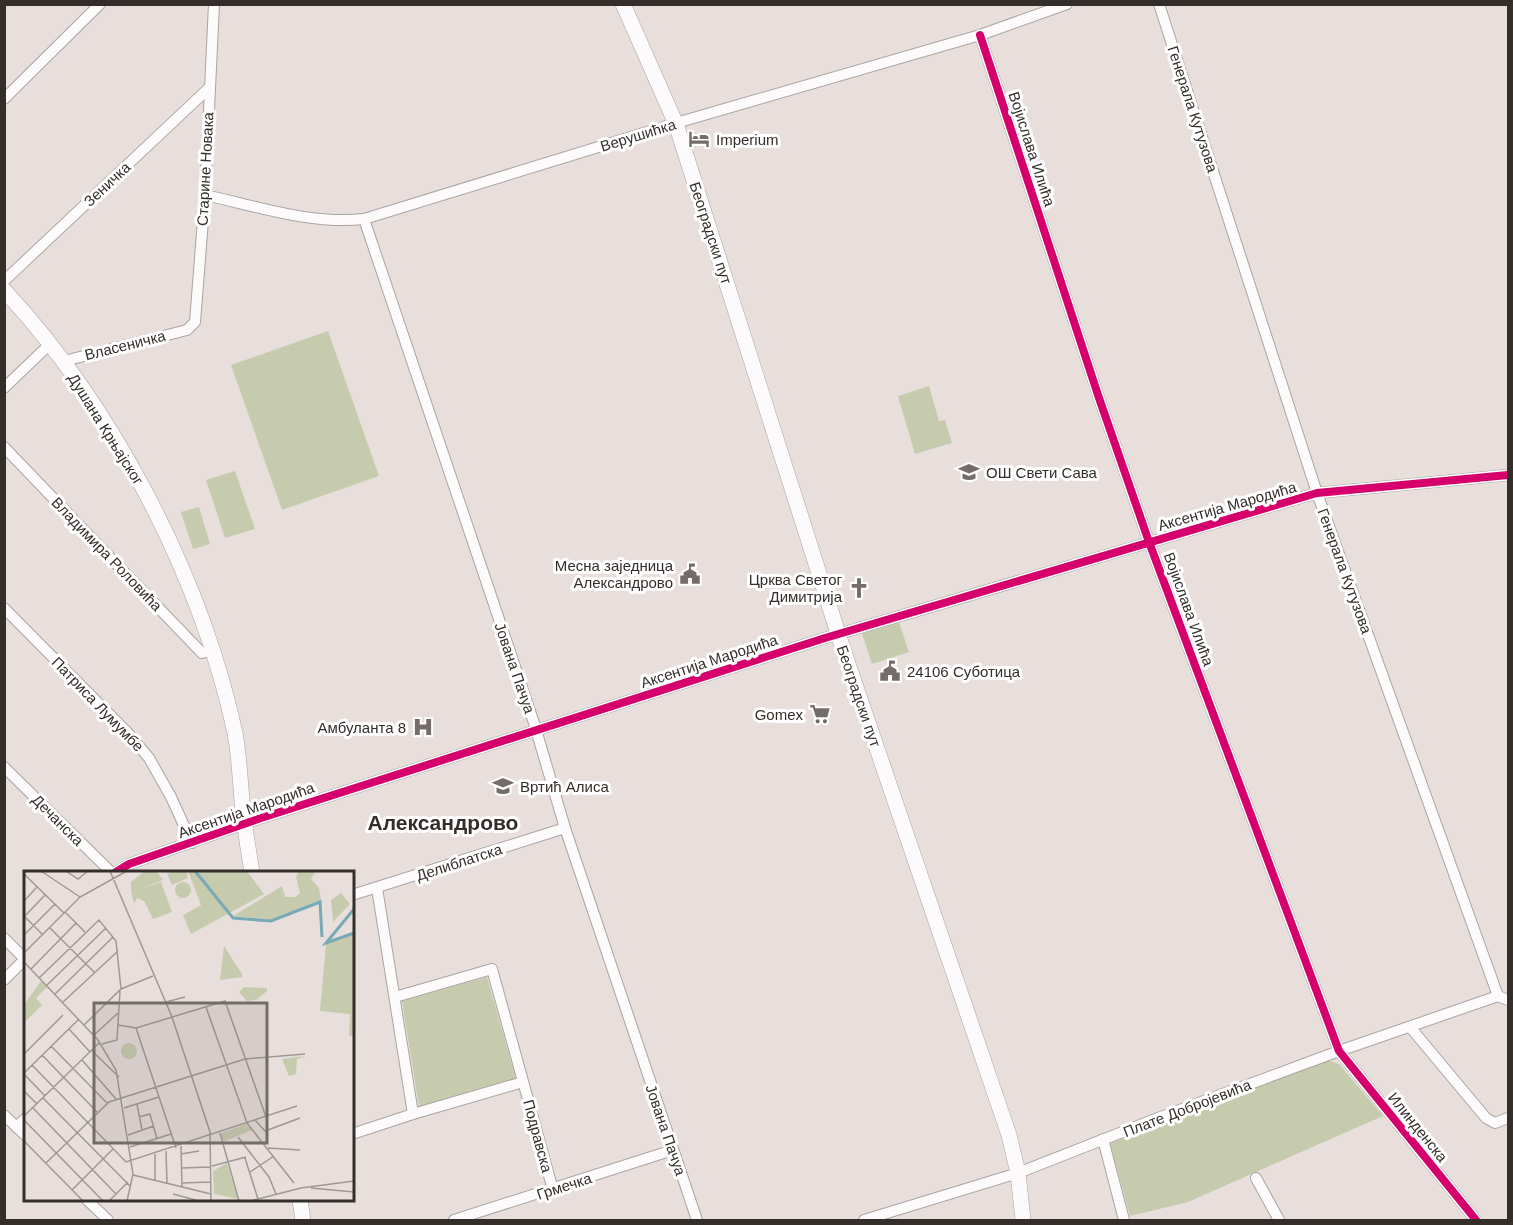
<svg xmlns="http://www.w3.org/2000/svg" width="1513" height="1225" viewBox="0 0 1513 1225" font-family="Arial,sans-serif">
  <rect width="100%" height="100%" fill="#e8dfdc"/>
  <g fill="#c7cbae">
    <polygon points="328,331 379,476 282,510 231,365"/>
    <polygon points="929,386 939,421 945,420 952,443 915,454 898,396"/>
    <polygon points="235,471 255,529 225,538 206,480"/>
    <polygon points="199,507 210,544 193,549 181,512"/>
    <polygon points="898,619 909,652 872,664 861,630"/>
    <polygon points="487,977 516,1079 419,1107 402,1001"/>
    <polygon points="1327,1060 1339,1064 1383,1116 1188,1202 1130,1216 1110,1143"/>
  </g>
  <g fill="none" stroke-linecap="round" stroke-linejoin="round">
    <g stroke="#aaa4a2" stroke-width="12">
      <g id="street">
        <polyline points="1159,4 1317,493 1498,996"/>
        <polyline points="980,35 1099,398 1149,542 1339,1051 1476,1220"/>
        <polyline points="4,99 100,4"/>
        <path d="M205,195C256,206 312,225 364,219L683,121L980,35L1067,4"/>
        <polyline points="364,219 534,723 565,828 697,1220"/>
        <polyline points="4,281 210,87"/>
        <polyline points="64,361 187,330 195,322 205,195 214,4"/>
        <polyline points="4,388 51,343"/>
        <polyline points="4,447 202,653 213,650"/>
        <polyline points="4,608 127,732 149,758 171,797 192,843"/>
        <polyline points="4,767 111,872"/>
        <polyline points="116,872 129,864 258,819 825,638 1317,493 1508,475"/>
        <polyline points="377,888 413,1114"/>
        <polyline points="352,895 565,828"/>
        <polyline points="4,938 25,959"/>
        <polyline points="4,980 26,958"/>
        <polyline points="395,997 492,969 553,1190"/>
        <polyline points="1410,1027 1486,1118 1495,1123 1508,1118"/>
        <polyline points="4,1115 26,1136"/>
        <polyline points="16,1127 26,1118"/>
        <polyline points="352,1134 413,1114 523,1082"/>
        <polyline points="1103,1139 1124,1220"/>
        <polyline points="1256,1178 1279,1220"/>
        <polyline points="87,1200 108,1220"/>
        <polyline points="454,1220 673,1150"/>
        <polyline points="864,1220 1018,1173 1158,1118 1339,1051 1498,996 1508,1000"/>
      </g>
    </g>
    <g stroke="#aaa4a2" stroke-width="16">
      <g id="secondary">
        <polyline points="623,4 676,124 844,652 1009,1135 1018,1173 1023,1220"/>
        <path d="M4,290C113,407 201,576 235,733C239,755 240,778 242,800C244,825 248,848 252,872"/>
        <polyline points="300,1200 303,1220"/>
      </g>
    </g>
    <use href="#street" stroke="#fcfafa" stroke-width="10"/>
    <use href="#secondary" stroke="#fcfafa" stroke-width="15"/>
    <g stroke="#fff" stroke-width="11">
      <g id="cycleway">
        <polyline points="980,35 1099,398 1149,542 1339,1051 1476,1220"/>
        <polyline points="116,872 129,864 258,819 825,638 1317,493 1508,475"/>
      </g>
    </g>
    <use href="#cycleway" stroke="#d6006c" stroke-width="8"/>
  </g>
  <defs>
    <g id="hotel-bare" transform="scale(1.62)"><path d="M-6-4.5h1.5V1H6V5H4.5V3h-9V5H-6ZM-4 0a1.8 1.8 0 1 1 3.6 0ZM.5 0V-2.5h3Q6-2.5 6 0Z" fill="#736c69" stroke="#fff" stroke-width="2.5" paint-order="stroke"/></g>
    <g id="school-bare" transform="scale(1.62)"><path d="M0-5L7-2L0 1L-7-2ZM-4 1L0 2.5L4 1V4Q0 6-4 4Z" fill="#736c69" stroke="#fff" stroke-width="2.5" paint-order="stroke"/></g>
    <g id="civic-bare" transform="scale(1.62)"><path d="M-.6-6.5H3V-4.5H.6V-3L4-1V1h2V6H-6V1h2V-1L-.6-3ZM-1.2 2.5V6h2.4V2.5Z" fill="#736c69" stroke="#fff" stroke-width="2.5" paint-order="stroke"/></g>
    <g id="church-bare" transform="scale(1.62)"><path d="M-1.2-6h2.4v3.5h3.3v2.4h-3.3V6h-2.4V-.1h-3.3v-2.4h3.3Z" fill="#736c69" stroke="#fff" stroke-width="2.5" paint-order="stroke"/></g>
    <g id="supermarket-bare" transform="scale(1.62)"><path d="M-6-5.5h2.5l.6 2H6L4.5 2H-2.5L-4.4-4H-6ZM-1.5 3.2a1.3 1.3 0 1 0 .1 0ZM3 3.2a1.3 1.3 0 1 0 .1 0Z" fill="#736c69" stroke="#fff" stroke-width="2.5" paint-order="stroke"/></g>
    <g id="hospital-bare" transform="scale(1.62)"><path d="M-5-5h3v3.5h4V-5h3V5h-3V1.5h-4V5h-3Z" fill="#736c69" stroke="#fff" stroke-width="2.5" paint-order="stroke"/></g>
  </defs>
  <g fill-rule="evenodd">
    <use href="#hotel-bare" x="699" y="139"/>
    <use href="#school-bare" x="969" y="472"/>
    <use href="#civic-bare" x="690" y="574"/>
    <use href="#church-bare" x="859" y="588"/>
    <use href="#civic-bare" x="890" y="671"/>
    <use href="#supermarket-bare" x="820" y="714"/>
    <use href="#hospital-bare" x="423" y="727"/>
    <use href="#school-bare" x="503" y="786"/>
  </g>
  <g text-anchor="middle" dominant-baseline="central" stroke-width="6" stroke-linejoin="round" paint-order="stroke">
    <g font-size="15" fill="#342e2b" stroke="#fff">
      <text transform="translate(1193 109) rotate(72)">Генерала Кутузова</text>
      <text transform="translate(638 135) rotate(-17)">Верушићка</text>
      <text transform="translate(1032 149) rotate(72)">Војислава Илића</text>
      <text transform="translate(205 169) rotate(-87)">Старине Новака</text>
      <text transform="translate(107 184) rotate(-43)">Зеничка</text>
      <text transform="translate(711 233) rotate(72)">Београдски пут</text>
      <text transform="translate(125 345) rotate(-14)">Власеничка</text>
      <text transform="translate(106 429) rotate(58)">Душана Крњајског</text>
      <text transform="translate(1227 506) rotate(-16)">Аксентија Мародића</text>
      <text transform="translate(107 554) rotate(46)">Владимира Роловића</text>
      <text transform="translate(1345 571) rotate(70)">Генерала Кутузова</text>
      <text transform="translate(1189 609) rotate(70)">Војислава Илића</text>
      <text transform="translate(709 661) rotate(-18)">Аксентија Мародића</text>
      <text transform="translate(515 668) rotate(71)">Јована Пачуа</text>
      <text transform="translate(859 696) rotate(71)">Београдски пут</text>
      <text transform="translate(98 704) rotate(46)">Патриса Лумумбе</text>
      <text transform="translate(246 810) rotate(-19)">Аксентија Мародића</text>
      <text transform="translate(58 820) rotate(45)">Дечанска</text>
      <text transform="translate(459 862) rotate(-18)">Делиблатска</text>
      <text transform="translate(1187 1108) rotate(-21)">Плате Добројевића</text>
      <text transform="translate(1418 1127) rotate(51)">Илинденска</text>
      <text transform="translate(666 1130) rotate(71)">Јована Пачуа</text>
      <text transform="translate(538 1136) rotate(75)">Подравска</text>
      <text transform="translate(564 1186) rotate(-18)">Грмечка</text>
    </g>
    <g font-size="15" fill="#342e2b" stroke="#fff" text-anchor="start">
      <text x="716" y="139">Imperium</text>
      <text x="986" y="472">ОШ Свети Сава</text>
      <text x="673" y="565" text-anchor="end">Месна заједница<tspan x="673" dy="17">Александрово</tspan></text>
      <text x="842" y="579" text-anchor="end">Црква Светог<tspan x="842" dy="17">Димитрија</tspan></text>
      <text x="907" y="671">24106 Суботица</text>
      <text x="803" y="714" text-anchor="end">Gomex</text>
      <text x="406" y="727" text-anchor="end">Амбуланта 8</text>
      <text x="520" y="786">Вртић Алиса</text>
    </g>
    <g font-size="21" font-weight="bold" fill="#342e2b" stroke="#fff">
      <text x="443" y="822">Александрово</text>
    </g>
  </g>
  <g transform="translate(24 871)">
    <rect width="330" height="330" fill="#e8dfdc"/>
    <path d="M121,0L133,1L139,9L116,18L137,11L148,41L129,48L120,30L113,27L110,33L107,19V11ZM150,0H162L164,7L148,14L143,3ZM164,0H223L240,23L167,63L159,44L177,34ZM275,0H292L287,8L295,17L297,29L247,49L209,45L258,15L261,26H271L276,22L272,6ZM151 19a8 8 0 1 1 16 0a8 8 0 1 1-16 0ZM317,22L326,33L309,51L307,29ZM330,62V165H325L326,143L296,140L302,73ZM200,75L218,103L219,106L196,109ZM17,110L23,116L12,127L18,134L0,152V134ZM220,116L243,117V120L232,129L223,130L215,121ZM97 180a8 8 0 1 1 16 0a8 8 0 1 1-16 0ZM282,185L273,188L272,203L265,205L258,188ZM222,253L228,259L199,271L197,262ZM203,292L214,328L190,323L189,300Z" fill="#c7cbae"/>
    <path fill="none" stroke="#78a9b7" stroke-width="3" d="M171,0L209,47L247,50L296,31L298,66M330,38L302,72L330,62"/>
    <path fill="none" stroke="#a09895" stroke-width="1.5" d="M17,0L56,26M42,0L54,8L64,0M86,0L148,146L186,261L187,330M0,3L40,42M0,30L13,16M41,41L61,61M0,46L21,24M1,46L18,63M25,56L70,101M0,64L31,33M0,82L56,26L103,0M0,91L74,169L92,199L109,303L103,330M7,98L52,52M15,107L75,49L92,70L97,118M23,114L82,57M31,123L89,66M39,131L94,80M142,131L161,126M182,136L223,252L270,312M60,154L97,118L129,105M94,154L112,157L201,130L242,246M112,157L152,277M45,158L66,181M70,164L94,142M78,173L93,169L96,120M27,175L83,232M68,180L95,206M0,183L39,144M18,184L73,241M58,189L92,228M8,194L102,291L273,235M0,202L55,148M0,203L21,225M0,220L13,233M19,227L106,315M113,233L118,259M9,237L92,323M100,237L135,226M0,245L76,171M115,246L126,243L133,268M0,249L79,330M231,249L241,260L276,247M196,262L215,330M104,264L130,255M214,266L245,306L252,323M0,270L59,330M157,275L158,316M106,276L147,263M244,277L276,279M142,280L143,312M131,283V309M157,283L175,280M221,287L234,328M22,292L85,231L221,188L281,183M188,295L222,286M158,297L187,296M226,301L250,285M109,304L187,323M158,312L187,311M287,317L330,321M48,319L89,278M149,323L175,330M85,330L104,311M226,330L277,317L330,310"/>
    <path fill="#736c69" fill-opacity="0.15" stroke="#736c69" stroke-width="3" d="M70,132H243V272H70Z"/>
    <rect width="330" height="330" fill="none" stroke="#342e2b" stroke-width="3"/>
  </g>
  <rect width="1513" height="1225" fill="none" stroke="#342e2b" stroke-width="12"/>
</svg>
